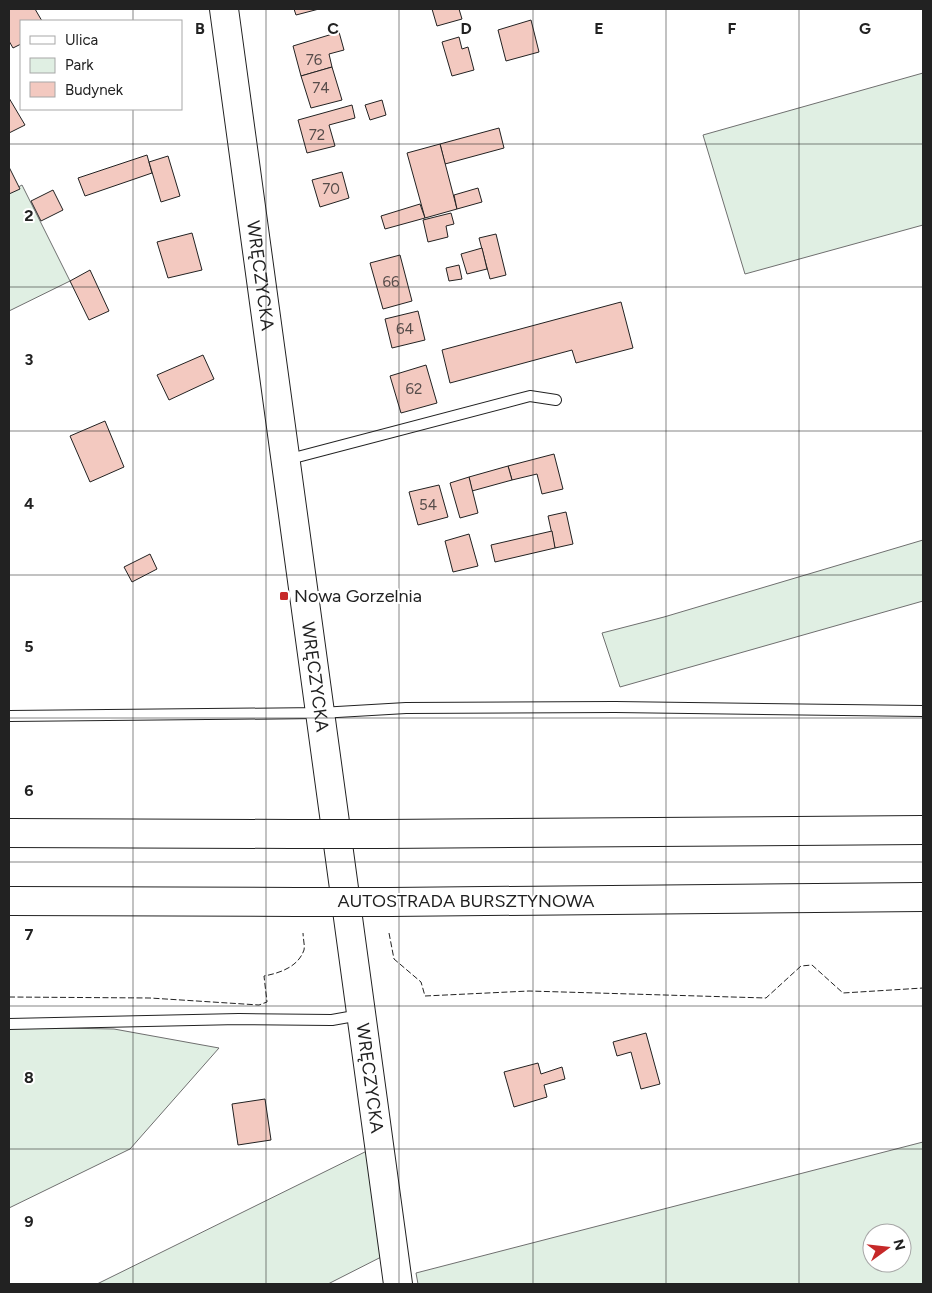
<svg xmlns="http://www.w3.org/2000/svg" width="932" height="1293" viewBox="0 0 932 1293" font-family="Figtree,sans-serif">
  <rect width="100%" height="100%" fill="#fff"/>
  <g fill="#e0efe3" stroke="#6f6f6f" fill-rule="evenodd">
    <polygon points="923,73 923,225 745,274 703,135"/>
    <polygon points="22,185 70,281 9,311 9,192"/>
    <polygon points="923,540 923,601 620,687 602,633 664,617"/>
    <polygon points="9,1027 114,1029 219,1048 130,1149 9,1208"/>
    <path d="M923,1142V1284H418L416,1273ZM872,1233H902V1263H872Z"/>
    <polygon points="379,1145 393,1251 328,1284 97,1284"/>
  </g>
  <g fill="#f3c9c0" stroke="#222">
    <polygon points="9,9 35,9 42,21 21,21 21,44 13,48 9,41"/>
    <polygon points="294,9 319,9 296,15"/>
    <polygon points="432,9 459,9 462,19 437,26"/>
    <polygon points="531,20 539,52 506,61 498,30"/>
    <polygon points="339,32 344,50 329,54 332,67 301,76 293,46"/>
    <polygon points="459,37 462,49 468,47 474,70 452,76 442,42"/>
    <polygon points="332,67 342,100 311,108 301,76"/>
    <polygon points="9,98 25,125 9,133"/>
    <polygon points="382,100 386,115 370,120 365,105"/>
    <polygon points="352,105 355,118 329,125 335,146 307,153 298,120"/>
    <polygon points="499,128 504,148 445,164 440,144"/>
    <polygon points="440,144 457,209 425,218 407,153"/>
    <polygon points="147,155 152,173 85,196 78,178"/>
    <polygon points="168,156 180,196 161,202 149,162"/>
    <polygon points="9,167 20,189 9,194"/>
    <polygon points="342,172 349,198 320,207 312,180"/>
    <polygon points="478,188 482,202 457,209 454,195"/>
    <polygon points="53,190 63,210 41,221 31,201"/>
    <polygon points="420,204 425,218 385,229 381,216"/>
    <polygon points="451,213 454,224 446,226 448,237 428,242 423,220"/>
    <polygon points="192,233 202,270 168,278 157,242"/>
    <polygon points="496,234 506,275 490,279 479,238"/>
    <polygon points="482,248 487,269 467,274 461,254"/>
    <polygon points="400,255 412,301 383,309 370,263"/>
    <polygon points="459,265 462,279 449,281 446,268"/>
    <polygon points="90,270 109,311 89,320 70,281"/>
    <polygon points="621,302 633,348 576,363 572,350 450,383 442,350"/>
    <polygon points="418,311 425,340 392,348 385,319"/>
    <polygon points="203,355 214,379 169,400 157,375"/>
    <polygon points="426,365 437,403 401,413 390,376"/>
    <polygon points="105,421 124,467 90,482 70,436"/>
    <polygon points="554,454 563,489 542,494 537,474 512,480 508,466"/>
    <polygon points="508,466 512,480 472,491 469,477"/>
    <polygon points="469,477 478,513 460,518 450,483"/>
    <polygon points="439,485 448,517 418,525 409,492"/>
    <polygon points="566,512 573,544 555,548 548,516"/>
    <polygon points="552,531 555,548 495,562 491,545"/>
    <polygon points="469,534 478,566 453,572 445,541"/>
    <polygon points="150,554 157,569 132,582 124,567"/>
    <polygon points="646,1033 660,1084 641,1089 631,1052 617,1056 613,1042"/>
    <polygon points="538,1063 541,1074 562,1067 565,1079 544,1085 547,1097 514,1107 504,1072"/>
    <polygon points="265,1099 271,1140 238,1145 232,1104"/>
  </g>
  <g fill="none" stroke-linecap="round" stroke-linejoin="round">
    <g stroke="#222" stroke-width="12">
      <g id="service">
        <polyline points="286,460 530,396 556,400"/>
        <polyline points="9,716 320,713 406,708 615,707 923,711"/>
        <polyline points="9,1024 239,1019 332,1020 360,1015"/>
      </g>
    </g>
    <g stroke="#222" stroke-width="30">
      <g id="secondary">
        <path id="s1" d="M224,9L398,1284"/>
      </g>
    </g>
    <g stroke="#222" stroke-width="30">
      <g id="motorway">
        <polyline points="9,833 291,834"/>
        <polyline points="383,834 923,830"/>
        <polyline points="9,901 297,902"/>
        <polyline points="390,902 923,897"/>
      </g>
    </g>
    <use href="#service" stroke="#fff" stroke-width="10"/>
    <use href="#secondary" stroke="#fff" stroke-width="28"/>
    <use href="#motorway" stroke="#fff" stroke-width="28"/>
    <g stroke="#222" stroke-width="30" stroke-linecap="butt">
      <g id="motorway-bridge">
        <polyline points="291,834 383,834"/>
        <polyline points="297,902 390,902"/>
      </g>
    </g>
    <use href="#motorway-bridge" stroke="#fff" stroke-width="28"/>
    <g stroke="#222" stroke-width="1" stroke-dasharray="6 2.5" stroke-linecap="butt">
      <polyline points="389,933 394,959 421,982 425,996 529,991 766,998 801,966 812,965 843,993 923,988"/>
      <path d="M9,997L150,998L259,1005L267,1002L264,976C280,973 298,967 304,950C305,945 303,938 303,933"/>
    </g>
  </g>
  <path fill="none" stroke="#222" stroke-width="1" stroke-opacity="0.55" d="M133,9V21M266,9V1284M399,9V1284M533,9V1284M666,9V1284M799,9V1284M133,109V1284M9,144H923M9,287H923M9,431H923M9,575H923M9,718H923M9,862H923M9,1006H923M9,1149H923"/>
  <rect fill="#c62828" stroke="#fff" stroke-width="2" x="279" y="591" width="10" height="10" rx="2.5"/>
  <g text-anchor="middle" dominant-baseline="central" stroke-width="4" stroke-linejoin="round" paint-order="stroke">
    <g font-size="15" fill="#564c4a">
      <text x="314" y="60">76</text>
      <text x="321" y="88">74</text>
      <text x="317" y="135">72</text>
      <text x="331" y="189">70</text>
      <text x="391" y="282">66</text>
      <text x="405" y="329">64</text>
      <text x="414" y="389">62</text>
      <text x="428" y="505">54</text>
    </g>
    <g font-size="18" fill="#222" stroke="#fff">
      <text stroke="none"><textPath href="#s1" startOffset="269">WRĘCZYCKA</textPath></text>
      <text stroke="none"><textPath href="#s1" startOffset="674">WRĘCZYCKA</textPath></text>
      <text x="466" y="901">AUTOSTRADA BURSZTYNOWA</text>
      <text stroke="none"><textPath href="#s1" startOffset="1079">WRĘCZYCKA</textPath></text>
    </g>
    <g font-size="18" fill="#222" stroke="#fff" text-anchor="start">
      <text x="294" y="596">Nowa Gorzelnia</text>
    </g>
  </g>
  <g font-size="16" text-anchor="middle" font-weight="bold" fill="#222" stroke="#fff" stroke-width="4" stroke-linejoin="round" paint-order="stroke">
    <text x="200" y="34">B</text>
    <text x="333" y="34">C</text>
    <text x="466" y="34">D</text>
    <text x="599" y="34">E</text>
    <text x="732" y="34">F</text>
    <text x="865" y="34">G</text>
    <text x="29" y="221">2</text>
    <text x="29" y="365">3</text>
    <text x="29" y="509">4</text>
    <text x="29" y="652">5</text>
    <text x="29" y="796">6</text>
    <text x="29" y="940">7</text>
    <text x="29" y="1083">8</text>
    <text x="29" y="1227">9</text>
  </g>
  <rect width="932" height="1293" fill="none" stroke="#222222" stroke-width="20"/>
  <rect x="20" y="20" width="162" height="90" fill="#ffffff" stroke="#a7a7a7"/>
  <rect x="30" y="36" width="25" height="8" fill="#ffffff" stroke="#a7a7a7"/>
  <text x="65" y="45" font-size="15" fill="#222222">Ulica</text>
  <rect x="30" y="58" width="25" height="15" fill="#e0efe3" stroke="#a7a7a7"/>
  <text x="65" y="70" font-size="15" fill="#222222">Park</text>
  <rect x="30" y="82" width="25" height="15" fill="#f3c9c0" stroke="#a7a7a7"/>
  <text x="65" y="95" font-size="15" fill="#222222">Budynek</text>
  <g transform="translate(887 1248) rotate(75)"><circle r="24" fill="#ffffff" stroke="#a7a7a7"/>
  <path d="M0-4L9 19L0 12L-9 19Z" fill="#c62828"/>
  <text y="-8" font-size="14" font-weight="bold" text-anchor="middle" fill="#222222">N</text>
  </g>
</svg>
